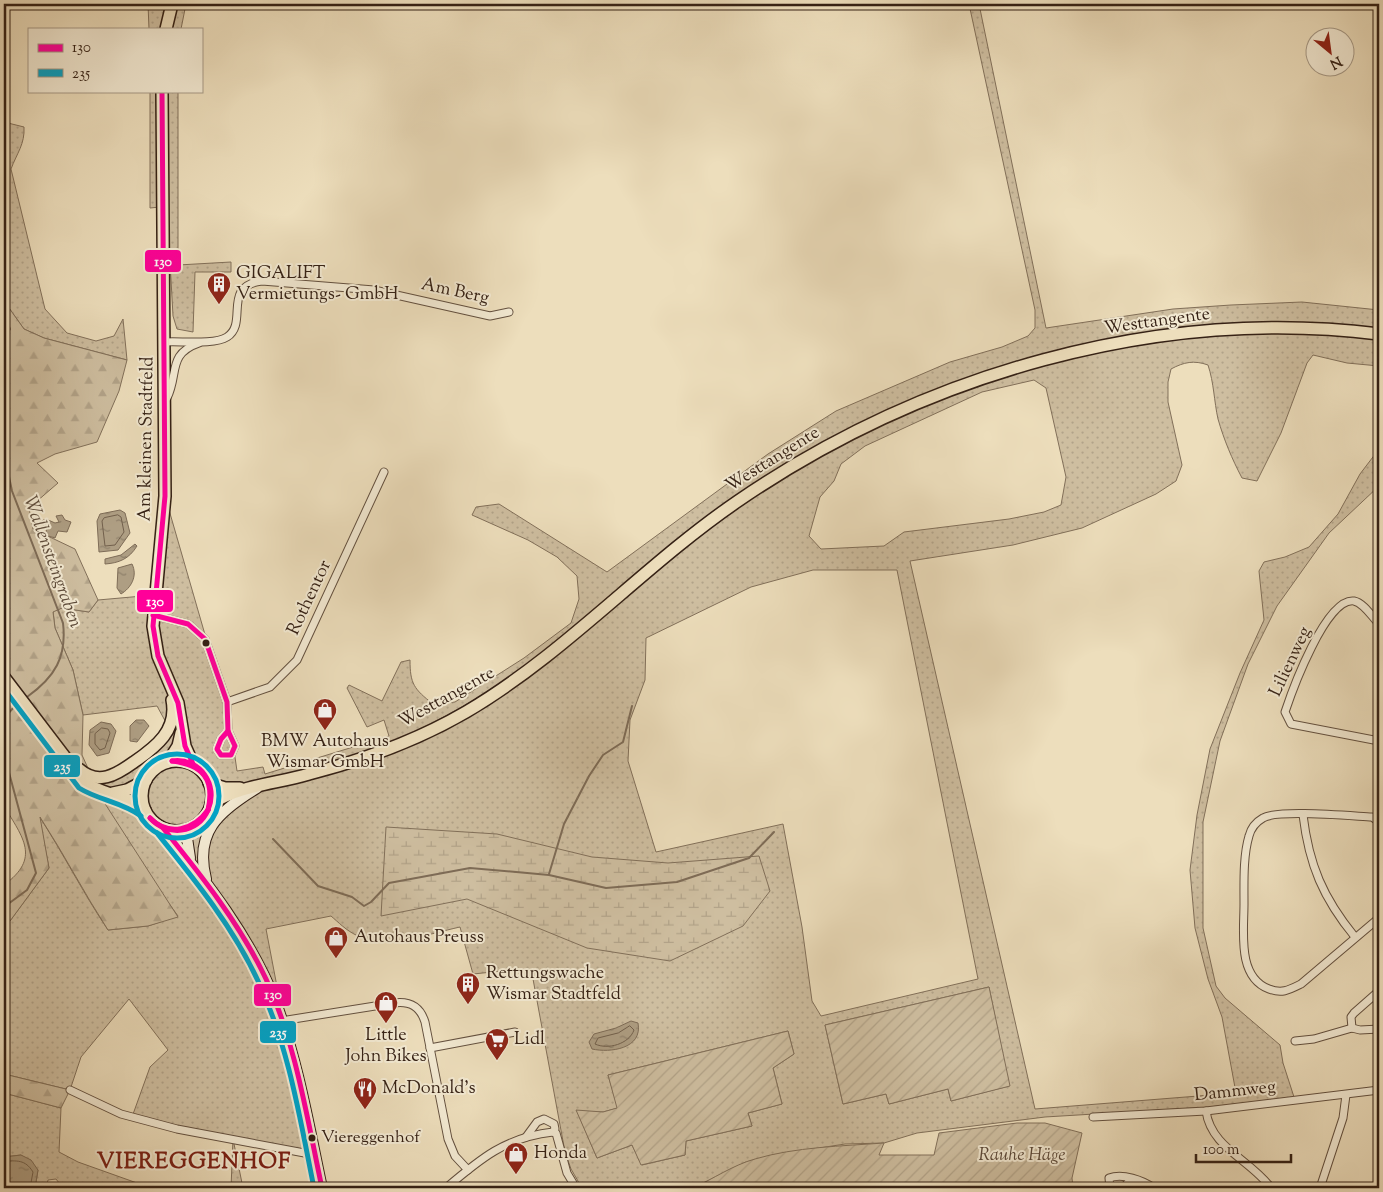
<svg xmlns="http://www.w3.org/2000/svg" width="1383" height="1192" viewBox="0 0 1383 1192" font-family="'Sorts Mill Goudy',serif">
  <defs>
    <pattern id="grass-dots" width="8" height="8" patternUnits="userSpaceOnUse" patternTransform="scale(1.25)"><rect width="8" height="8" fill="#cebea0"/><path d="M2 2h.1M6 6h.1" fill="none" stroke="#b2a389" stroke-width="1.8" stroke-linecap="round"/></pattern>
    <pattern id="forest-firs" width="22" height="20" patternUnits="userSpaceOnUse" patternTransform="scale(1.25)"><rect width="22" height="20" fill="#cebea0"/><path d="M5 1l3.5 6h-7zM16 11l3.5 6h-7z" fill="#b2a389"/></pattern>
    <pattern id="wetland-marsh" width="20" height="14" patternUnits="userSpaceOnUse" patternTransform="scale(1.25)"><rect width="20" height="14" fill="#cebea0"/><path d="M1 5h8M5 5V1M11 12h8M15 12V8" fill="none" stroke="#b2a389"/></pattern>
    <pattern id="garden-furrows" width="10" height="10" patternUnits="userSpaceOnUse" patternTransform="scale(1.25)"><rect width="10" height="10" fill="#cebea0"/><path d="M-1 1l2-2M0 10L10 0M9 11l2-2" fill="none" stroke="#b2a389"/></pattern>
    <pattern id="water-ripples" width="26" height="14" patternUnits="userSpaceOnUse" patternTransform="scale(1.25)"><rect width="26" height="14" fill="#ae9e83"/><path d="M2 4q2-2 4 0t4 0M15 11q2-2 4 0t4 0" fill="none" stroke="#8e806a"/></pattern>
  </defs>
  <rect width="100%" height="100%" fill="#eddebc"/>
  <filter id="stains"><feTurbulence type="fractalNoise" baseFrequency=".004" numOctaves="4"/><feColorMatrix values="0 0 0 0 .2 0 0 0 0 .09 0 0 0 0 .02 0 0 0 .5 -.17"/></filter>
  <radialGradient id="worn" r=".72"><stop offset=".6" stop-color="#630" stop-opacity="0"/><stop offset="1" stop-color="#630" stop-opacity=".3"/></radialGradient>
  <g fill="url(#grass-dots)" stroke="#82705a" fill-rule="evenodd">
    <polygon points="148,4 169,4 165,29 149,29"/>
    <polygon points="176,4 186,4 181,29 172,29"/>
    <path d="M969,4H979L1046,328L1173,309L1231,305L1302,302L1379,310V329C1133,301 883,382 689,532C641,570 597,613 549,650C500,687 447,717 392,743L393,746C428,729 464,715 497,693C581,637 653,564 735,503C757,487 782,474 805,460C975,360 1183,310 1379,334V366L1347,363L1313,355L1307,363L1281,433L1257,481L1242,478C1232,459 1224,440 1218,419C1214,401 1214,383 1208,365C1194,360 1184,362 1171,369L1168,382V402L1182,465L1176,481L1156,494L1082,528L1013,545L910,561L1035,1109L1236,1093L1222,1017L1208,979L1195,928L1190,870L1197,815L1210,749L1240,673L1264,620L1259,571L1264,562L1285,557L1309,547L1338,514L1360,474L1379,449V486L1329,533L1277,606L1248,664L1220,741L1203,822V928L1216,986L1225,998L1280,1045L1283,1063L1294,1097L1209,1107L1045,1117L917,1133L884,1143L845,1144L774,1155L746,1162L693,1188H582L571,1169L565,1152L533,979L512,970L473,974L460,927C428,934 388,949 356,935C347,931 338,922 331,916L266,929L283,1018L303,1095L313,1154L233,1139L243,1188H231L233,1139L177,1129L132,1117L150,1067L168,1050L129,999L81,1057L70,1090L4,1074V925L10,921L49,868L39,816C63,853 83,893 108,930L148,926L178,916L65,760C75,764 81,774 91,777C114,785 159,748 169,728L157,706L83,715L73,670L55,628L53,611L62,608L89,612L98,600L154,595L165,496L208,645L227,702L237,771L263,767L265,774L389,736L384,720L367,727L347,688L349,685L382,701L401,662L410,660C410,684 414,689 433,704L455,702L524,658L571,623L579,599L577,576L557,557L528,540L472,515L476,507L499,504L607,572L768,454L836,411L950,362L1002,347L1028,336L1035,328V310ZM1034,380L1046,388L1066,477L1061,505L1044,512L1009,519L904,532L884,546L821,549L809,536L820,497L834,481L841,464L865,446L982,392ZM813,570H897L978,979L821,1016L812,1001L802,927L783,824L656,852L628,761L630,720L645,680L646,638L751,587ZM989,987L1009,1086L951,1101L948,1089L889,1104L886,1094L843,1104L825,1025ZM788,1031L794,1054L773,1068L782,1104L748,1113L752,1126L686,1141L685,1155L642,1165L632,1145L597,1158L577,1111L603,1112L618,1108L608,1075Z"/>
    <polygon points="150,91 161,91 160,207 150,208"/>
    <polygon points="166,91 178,91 178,265 231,262 231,272 195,272 193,332 177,329 173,316 168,225"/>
    <path d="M4,122L24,127C25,144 17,153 11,169L45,309L67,333L96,341L114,336L123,319L127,360L44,338L24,329L4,301Z"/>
    <polygon points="4,1093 61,1108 59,1152 78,1162 151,1188 63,1188 56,1179 48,1180 46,1188 35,1188 38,1170 21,1155 4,1157"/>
  </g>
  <g fill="url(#forest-firs)" stroke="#82705a">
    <path d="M4,301L24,329L44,338L127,360L119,391L97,442L55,454L37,463L58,483L29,508L33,529L75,549L98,600L89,612L62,608L53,612L55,628L73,670L83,715L82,755L102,799L178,917L148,926L108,930C84,893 64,854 40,817L49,868L10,921L4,925V885C41,858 23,838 4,806Z"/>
    <polygon points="4,1074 70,1090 61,1108 4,1093"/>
  </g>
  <polygon fill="url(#wetland-marsh)" stroke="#82705a" points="386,827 497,834 592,857 668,863 759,856 770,891 743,926 670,961 587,948 467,899 381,916"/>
  <g fill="url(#garden-furrows)" stroke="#82705a">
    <polygon points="989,987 1010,1086 951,1101 948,1089 889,1104 886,1094 843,1104 825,1025"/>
    <polygon points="788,1031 794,1054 773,1068 782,1104 748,1113 752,1126 686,1141 685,1155 641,1165 632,1145 597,1158 576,1110 603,1112 617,1108 608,1075"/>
    <path d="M1017,1123H1045L1082,1133L1072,1178L1073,1188H693C713,1179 733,1165 755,1159C795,1147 843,1146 884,1143L879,1155H934L939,1133Z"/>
  </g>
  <g fill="url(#water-ripples)" stroke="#7e6c57">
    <polygon points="120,510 125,513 130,533 118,550 99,552 97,521 100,514"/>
    <polygon points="62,515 65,520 71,522 67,532 58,531 55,538 45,535 47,528 39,522 46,519 55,523 59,522 56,516"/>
    <path d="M135,544L137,546C129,559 119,563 105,564V559L121,555Z"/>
    <path d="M132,564C138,576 131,588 121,594L117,588L118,568Z"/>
    <polygon points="136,720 144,720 149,726 137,742 130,741 130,726"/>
    <polygon points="101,722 111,724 116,731 109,753 97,756 89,745 90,730"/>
    <path d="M631,1021L638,1023C643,1049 610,1053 592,1049L589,1042L594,1034L616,1028Z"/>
    <polygon points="21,1155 31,1160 38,1170 35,1188 4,1188 4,1157"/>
  </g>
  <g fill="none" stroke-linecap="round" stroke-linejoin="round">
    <g stroke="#72604c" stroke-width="1">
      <polygon points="118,515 121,517 124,532 115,545 105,546 102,521 104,518"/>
      <polygon points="102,728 108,729 110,733 105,748 100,750 95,744 95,734"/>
      <path d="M630,1026L634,1030C629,1044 608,1050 595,1044L598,1038L618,1033Z"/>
      <path d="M4,1161C17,1161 25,1159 33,1172L30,1188"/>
    </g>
    <g stroke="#7e6c57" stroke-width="2">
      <polyline points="4,314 10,329 4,339"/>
      <path d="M4,453L12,491L63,623C67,657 55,677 27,697"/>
      <polyline points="4,718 15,706"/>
      <polyline points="4,754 36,873 27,890 4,907"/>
      <polyline points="273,839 318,886 352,897 364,906 371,902 389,883 470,868 549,875 606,888 677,882 749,858 774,832"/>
      <polyline points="549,874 564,824 589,776 603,755 623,742 632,706"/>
    </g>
    <g stroke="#63503f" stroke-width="9">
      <g id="minor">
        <path d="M166,342C181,341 214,345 227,337C249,323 221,286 262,281L374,290L490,316L509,312"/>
        <path d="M167,398C179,374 167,354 199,343"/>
        <polyline points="153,615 188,624 205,639 227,702 228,731 235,746 231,755 221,755 217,749 221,739 228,731"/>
        <path d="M1379,624C1372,617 1364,603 1354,601C1326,597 1292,691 1285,712L1291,724L1379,741"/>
        <polyline points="227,702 270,687 297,660 384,472"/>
        <path d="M1303,815C1309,865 1323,898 1355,937"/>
        <path d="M1379,822L1372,817C1352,816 1277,809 1263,818C1256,822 1251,828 1249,836C1243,856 1244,883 1244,904C1244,932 1237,977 1269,989C1282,994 1289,990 1301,984L1379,918"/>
        <path d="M281,1021L394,1003C410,1001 420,1006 425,1022L448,1139L455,1156L468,1170"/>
        <polyline points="1352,1028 1351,1017 1354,1013 1379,991"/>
        <polyline points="1295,1041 1314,1039 1352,1028 1360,1030 1379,1029"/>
        <polyline points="430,1048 515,1032"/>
        <polyline points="70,1090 121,1114 177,1129 315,1155"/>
        <path d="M1206,1111C1211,1148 1251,1160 1271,1188"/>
        <polyline points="1093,1117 1206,1111 1379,1090"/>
        <polyline points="526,1137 537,1122 544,1119 554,1124 555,1129 553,1132"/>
        <path d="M446,1188C480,1159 506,1137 553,1132L556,1133L567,1173L576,1188"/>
        <path d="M1110,1188L1109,1178C1123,1173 1142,1180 1154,1188"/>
        <polyline points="1123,1188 1131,1179"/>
        <polyline points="1320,1188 1343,1118 1346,1095"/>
      </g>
    </g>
    <g stroke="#352115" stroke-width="12">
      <g id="secondary">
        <path d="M163,828C206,881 251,938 276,1003C298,1062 309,1127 322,1188"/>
        <polyline points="190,858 187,838 195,826"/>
        <path d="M206,879C194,832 219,811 257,788"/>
      </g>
    </g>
    <g stroke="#352115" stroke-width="14">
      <g id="primary">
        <polyline points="166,29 172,4"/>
        <polyline points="162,91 165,496 153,626 158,656 178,703 185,746 193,764"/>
        <path d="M4,677L84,782C103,796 127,794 145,810"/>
        <circle cx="177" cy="796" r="35"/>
        <polyline points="168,762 178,746 181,733"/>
        <path d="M79,769C98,786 116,775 134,762C156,747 178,730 172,700"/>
        <polyline points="113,793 127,790 146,780"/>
      </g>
    </g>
    <g stroke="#352115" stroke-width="14">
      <g id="trunk">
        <polyline points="209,783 225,788 240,788"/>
        <path d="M211,804C240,785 276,784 309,774C363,760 418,740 466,712C566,653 643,566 738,501C922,375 1156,306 1379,334"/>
      </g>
    </g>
    <use href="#minor" stroke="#f3ead3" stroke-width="7"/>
    <use href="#secondary" stroke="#f3ead3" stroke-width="10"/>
    <use href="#primary" stroke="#eddebc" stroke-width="11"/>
    <use href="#trunk" stroke="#eddebc" stroke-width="11"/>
    <g stroke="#f3ead3" stroke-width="9">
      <g id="bus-1">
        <polyline points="162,91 165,496 153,626 158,656 178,703 185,746 193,764"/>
        <polyline points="153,615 188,624 205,639 227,702 228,731"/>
        <polygon points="228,731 235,746 231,755 221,755 217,749 221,739"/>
        <path d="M172,761C203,765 215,779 208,810"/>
        <path d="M172,761C200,757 219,785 208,810"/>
        <path d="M150,818C169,837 194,830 208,810"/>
        <path d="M150,818C167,837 198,834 208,810"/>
        <path d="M163,828C201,875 240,924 266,979C296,1044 307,1118 322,1188"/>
      </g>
    </g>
    <g stroke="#f3ead3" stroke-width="9">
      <g id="bus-2">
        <path d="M4,689L79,788C98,800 122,802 141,816"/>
        <circle cx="177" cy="796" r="42"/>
        <path d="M157,833C195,880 234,928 259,983C289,1048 300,1119 314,1188"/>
      </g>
    </g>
    <use href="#bus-1" stroke="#f09" stroke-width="5"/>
    <use href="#bus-2" stroke="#03a2c5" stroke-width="5"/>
  </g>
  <defs>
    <g id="building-pin" transform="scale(1.25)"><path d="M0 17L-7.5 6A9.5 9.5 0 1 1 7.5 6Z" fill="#8f2418" stroke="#f3ead3"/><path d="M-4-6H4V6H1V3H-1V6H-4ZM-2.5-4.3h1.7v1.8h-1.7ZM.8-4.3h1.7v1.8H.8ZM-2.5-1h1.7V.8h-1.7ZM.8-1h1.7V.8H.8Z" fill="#fff"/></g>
    <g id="shop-pin" transform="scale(1.25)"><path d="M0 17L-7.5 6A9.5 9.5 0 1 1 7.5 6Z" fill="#8f2418" stroke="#f3ead3"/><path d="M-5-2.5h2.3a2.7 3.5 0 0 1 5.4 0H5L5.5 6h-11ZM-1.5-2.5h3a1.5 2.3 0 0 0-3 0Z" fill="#fff"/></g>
    <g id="supermarket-pin" transform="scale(1.25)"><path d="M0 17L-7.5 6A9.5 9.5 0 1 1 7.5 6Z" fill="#8f2418" stroke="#f3ead3"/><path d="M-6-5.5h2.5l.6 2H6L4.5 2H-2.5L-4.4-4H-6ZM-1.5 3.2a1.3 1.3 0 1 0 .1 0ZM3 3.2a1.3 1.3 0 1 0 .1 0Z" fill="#fff"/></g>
    <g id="restaurant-pin" transform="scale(1.25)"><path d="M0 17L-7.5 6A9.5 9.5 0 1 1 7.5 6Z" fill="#8f2418" stroke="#f3ead3"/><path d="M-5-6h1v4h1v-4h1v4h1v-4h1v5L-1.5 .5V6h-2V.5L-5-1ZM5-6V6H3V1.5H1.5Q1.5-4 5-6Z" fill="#fff"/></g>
  </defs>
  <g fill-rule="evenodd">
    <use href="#building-pin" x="219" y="284"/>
    <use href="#shop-pin" x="325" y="710"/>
    <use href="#shop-pin" x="336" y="938"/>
    <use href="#building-pin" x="468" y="984"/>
    <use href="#shop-pin" x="386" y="1003"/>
    <use href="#supermarket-pin" x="497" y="1040"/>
    <use href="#restaurant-pin" x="365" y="1089"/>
    <use href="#shop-pin" x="516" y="1154"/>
  </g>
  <g fill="#352115" stroke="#f3ead3" stroke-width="2">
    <circle cx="206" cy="643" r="4.5"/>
    <circle cx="312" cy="1138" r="4.5"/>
  </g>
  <g text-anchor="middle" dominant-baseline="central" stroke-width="4" stroke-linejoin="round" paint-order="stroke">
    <g font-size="17" fill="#352115" stroke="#f3ead3" text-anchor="start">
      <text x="321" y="1138">Viereggenhof</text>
    </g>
    <g font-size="18" fill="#352115" stroke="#f3ead3" text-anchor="start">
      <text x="236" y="274">GIGALIFT<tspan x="236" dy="21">Vermietungs- GmbH</tspan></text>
      <text x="325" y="742" text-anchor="middle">BMW Autohaus<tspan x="325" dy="21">Wismar GmbH</tspan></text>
      <text x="354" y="938">Autohaus Preuss</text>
      <text x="486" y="974">Rettungswache<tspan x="486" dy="21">Wismar Stadtfeld</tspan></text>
      <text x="386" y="1036" text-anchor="middle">Little<tspan x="386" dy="21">John Bikes</tspan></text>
      <text x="514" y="1040">Lidl</text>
      <text x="382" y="1089">McDonald's</text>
      <text x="534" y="1154">Honda</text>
    </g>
    <g font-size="18" fill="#352115" stroke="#f3ead3">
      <text transform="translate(455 292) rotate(12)">Am Berg</text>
      <text transform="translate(1157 322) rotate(-8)">Westtangente</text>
      <text transform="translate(147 439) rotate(-89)">Am kleinen Stadtfeld</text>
      <text transform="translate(773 460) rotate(-32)">Westtangente</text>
      <text transform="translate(310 598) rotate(-65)">Rothentor</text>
      <text transform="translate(1291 662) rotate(-65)">Lilienweg</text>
      <text transform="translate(447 698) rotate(-29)">Westtangente</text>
      <text transform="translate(1235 1092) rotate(-6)">Dammweg</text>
    </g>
    <g font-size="18" font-style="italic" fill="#5b4838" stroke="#f3ead3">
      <text x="1022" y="1156">Rauhe Häge</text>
    </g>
    <g font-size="19" font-style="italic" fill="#5f4d3c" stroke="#f3ead3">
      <text transform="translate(52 562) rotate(70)">Wallensteingraben</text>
    </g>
    <g font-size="22" font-weight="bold" letter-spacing="1" fill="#7a1f14" stroke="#f3ead3">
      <text x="194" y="1163">VIEREGGENHOF</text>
    </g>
  </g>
  <g stroke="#f3ead3" stroke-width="2">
    <rect x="144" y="249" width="38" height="24" rx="5" fill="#f09"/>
    <rect x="136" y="589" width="38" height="24" rx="5" fill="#f09"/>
    <rect x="43" y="754" width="38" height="24" rx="5" fill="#03a2c5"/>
    <rect x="253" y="983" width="39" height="24" rx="5" fill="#f09"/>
    <rect x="259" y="1020" width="38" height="24" rx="5" fill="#03a2c5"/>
  </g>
  <g font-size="14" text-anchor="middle" font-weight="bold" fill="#fff">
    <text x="163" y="266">130</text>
    <text x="155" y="606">130</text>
    <text x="62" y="771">235</text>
    <text x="273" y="999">130</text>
    <text x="278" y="1037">235</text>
  </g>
  <rect width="1383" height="1192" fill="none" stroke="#eddebc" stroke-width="20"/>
  <rect x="5" y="5" width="1373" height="1182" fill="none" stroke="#352115" stroke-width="2.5"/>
  <rect x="10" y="10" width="1363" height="1172" fill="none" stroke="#352115"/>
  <rect x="28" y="28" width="175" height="65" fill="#f3ead3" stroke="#a79a87"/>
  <rect x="38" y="44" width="25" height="8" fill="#ff0099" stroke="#a79a87"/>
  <text x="72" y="52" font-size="15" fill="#352115">130</text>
  <rect x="38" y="69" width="25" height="8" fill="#03a2c5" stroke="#a79a87"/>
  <text x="72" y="78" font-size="15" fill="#352115">235</text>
  <g transform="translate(1330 52) rotate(151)"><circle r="24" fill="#f3ead3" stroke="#a79a87"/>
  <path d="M0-4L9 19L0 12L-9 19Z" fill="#8f2418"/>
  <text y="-8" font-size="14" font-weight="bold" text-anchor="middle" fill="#352115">N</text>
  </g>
  <path d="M1196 1154v8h95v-8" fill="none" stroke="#352115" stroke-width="2.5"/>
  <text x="1203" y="1154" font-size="15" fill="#352115" stroke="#f3ead3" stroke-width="4" paint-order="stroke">100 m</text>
  <rect width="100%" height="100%" filter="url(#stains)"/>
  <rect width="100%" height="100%" fill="url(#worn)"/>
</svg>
